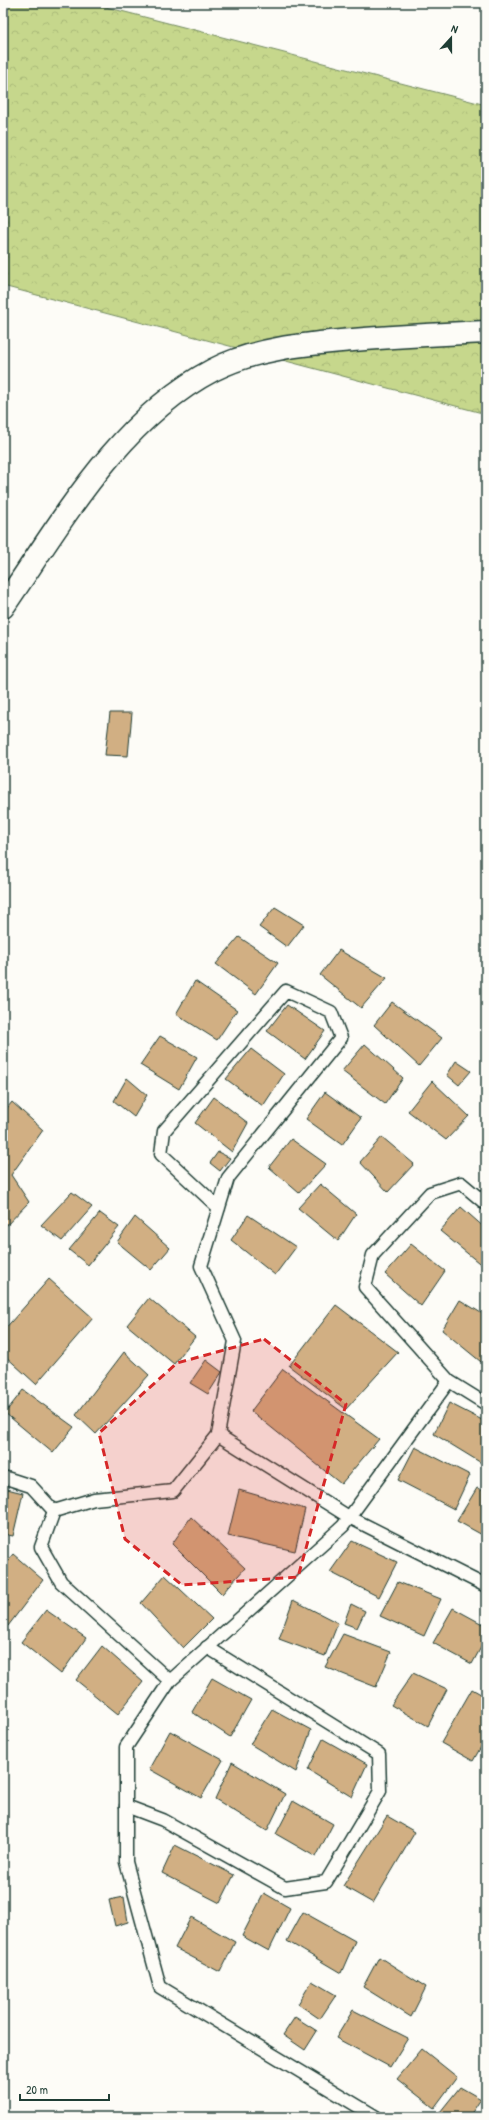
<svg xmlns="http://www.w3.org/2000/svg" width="489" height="2120" viewBox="0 0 489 2120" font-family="'Patrick Hand',sans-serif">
  <defs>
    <pattern id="forest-crowns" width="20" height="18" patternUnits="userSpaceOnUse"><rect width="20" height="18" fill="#c6d78c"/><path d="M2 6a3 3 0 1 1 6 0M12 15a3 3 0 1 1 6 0" fill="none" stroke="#aab979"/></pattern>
  </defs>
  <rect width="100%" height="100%" fill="#fdfcf7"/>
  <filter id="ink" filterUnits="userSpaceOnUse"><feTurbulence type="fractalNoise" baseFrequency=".025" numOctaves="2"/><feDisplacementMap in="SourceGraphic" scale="8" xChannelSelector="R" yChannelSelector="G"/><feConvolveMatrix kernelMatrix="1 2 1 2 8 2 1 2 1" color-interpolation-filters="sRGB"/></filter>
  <g filter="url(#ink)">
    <polygon fill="url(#forest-crowns)" stroke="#728a60" points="3,3 90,3 486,105 486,414 3,286"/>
    <g fill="#d1af83" stroke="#1f3d34">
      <polygon points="110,713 132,713 128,756 105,755"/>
      <polygon points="275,907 304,925 287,947 259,927"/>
      <polygon points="239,937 278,963 256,994 216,964"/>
      <polygon points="339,950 387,978 361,1008 320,975"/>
      <polygon points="195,981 237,1010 217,1040 176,1014"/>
      <polygon points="392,1002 442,1038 419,1066 374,1025"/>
      <polygon points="287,1005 325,1031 305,1059 267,1031"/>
      <polygon points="160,1036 197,1057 179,1089 140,1065"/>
      <polygon points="365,1044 403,1078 385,1104 342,1071"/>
      <polygon points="251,1049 284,1074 263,1106 226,1079"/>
      <polygon points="456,1061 471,1071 459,1085 447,1075"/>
      <polygon points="127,1078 147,1095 134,1117 114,1101"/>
      <polygon points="432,1081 469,1116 446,1140 408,1111"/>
      <polygon points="325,1092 361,1118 342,1145 306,1119"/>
      <polygon points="214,1097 248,1123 232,1152 195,1123"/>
      <polygon points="12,1102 43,1130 11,1175 29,1202 3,1229 3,1113"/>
      <polygon points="382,1137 414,1164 388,1192 360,1162"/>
      <polygon points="291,1139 326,1164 299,1193 269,1167"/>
      <polygon points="218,1152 230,1158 220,1171 210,1163"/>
      <polygon points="320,1184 356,1214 338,1241 298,1208"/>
      <polygon points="72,1192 92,1207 62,1241 41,1225"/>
      <polygon points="461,1207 486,1229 486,1263 484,1267 440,1231"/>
      <polygon points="100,1213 119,1227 88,1265 69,1250"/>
      <polygon points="248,1215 296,1247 275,1275 231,1240"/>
      <polygon points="135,1217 170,1248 151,1270 117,1242"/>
      <polygon points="411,1244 445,1271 421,1306 385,1274"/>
      <polygon points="49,1279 93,1318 36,1384 3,1354 3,1331"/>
      <polygon points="149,1298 195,1337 174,1364 127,1325"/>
      <polygon points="460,1300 486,1316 486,1366 442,1330"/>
      <polygon points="336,1305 398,1352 346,1409 289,1366"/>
      <polygon points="124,1352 149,1375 96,1434 76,1415"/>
      <polygon points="206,1360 222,1372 208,1394 190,1383"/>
      <polygon points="283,1369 379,1439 341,1484 251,1411"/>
      <polygon points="23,1390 74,1427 53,1453 5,1413"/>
      <polygon points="449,1403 486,1422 486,1456 483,1464 434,1434"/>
      <polygon points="415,1447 470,1475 454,1509 398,1480"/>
      <polygon points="3,1488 23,1493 13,1536 3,1534"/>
      <polygon points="477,1488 486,1492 486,1537 457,1521"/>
      <polygon points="239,1490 305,1509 295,1551 228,1536"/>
      <polygon points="191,1517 245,1568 222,1594 172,1544"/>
      <polygon points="352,1541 397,1562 379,1597 330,1572"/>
      <polygon points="13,1554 43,1580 8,1626 3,1622 3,1566"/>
      <polygon points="165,1575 212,1619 183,1648 141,1603"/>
      <polygon points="398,1582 441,1599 424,1636 380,1616"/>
      <polygon points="293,1600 338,1623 325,1656 279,1639"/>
      <polygon points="351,1604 365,1611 357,1628 344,1623"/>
      <polygon points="453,1608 486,1626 486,1638 472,1664 433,1643"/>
      <polygon points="46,1610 86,1638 61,1674 21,1642"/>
      <polygon points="343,1634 391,1652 376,1687 325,1667"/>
      <polygon points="102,1646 143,1682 118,1714 76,1680"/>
      <polygon points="413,1673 447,1689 428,1726 391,1705"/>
      <polygon points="212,1678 251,1700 230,1737 192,1712"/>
      <polygon points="472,1689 486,1697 486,1738 473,1761 441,1743"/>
      <polygon points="272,1709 311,1730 296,1772 250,1744"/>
      <polygon points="170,1731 223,1760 201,1798 149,1769"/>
      <polygon points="323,1739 367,1764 352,1797 308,1770"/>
      <polygon points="232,1762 285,1794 267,1831 215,1799"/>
      <polygon points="293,1801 333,1824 316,1857 276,1834"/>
      <polygon points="387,1816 415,1832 373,1903 343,1886"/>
      <polygon points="175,1845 234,1875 220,1903 162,1873"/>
      <polygon points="264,1893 290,1908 269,1951 242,1936"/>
      <polygon points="124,1897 128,1922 115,1926 109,1900"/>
      <polygon points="303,1912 355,1941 341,1973 287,1941"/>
      <polygon points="191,1917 235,1942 220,1972 175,1948"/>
      <polygon points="379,1957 426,1987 411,2017 363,1987"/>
      <polygon points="312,1981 336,1995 320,2019 298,2004"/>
      <polygon points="353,2010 408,2038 390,2067 336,2038"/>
      <polygon points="295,2017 317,2031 305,2050 283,2035"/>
      <polygon points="422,2049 457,2077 434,2108 397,2079"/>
      <polygon points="460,2087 481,2099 469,2117 436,2117"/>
    </g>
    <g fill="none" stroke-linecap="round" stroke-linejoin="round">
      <g stroke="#1f3d34" stroke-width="15">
        <g id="lane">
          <polyline points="486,1204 461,1183 430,1193 373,1255 365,1287 449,1381 486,1404"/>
          <polyline points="218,1435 349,1517 486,1586"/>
          <polyline points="3,1477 31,1486 54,1511"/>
          <polyline points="170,1681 61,1582 41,1547 54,1511 94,1499 173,1491 218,1435 235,1341 201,1266 228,1178 341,1038 331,1012 286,991 164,1131 161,1154 219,1208"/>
          <polyline points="126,1806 163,1820 285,1888 326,1882 380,1791 379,1754 207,1647"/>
          <polyline points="376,2117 160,1987 126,1862 126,1747 170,1681 343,1526 449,1381"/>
        </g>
      </g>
      <g stroke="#1f3d34" stroke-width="25">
        <path id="secondary" d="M3,607C61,523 119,419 213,370C255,348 307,344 353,340C398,336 442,334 486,332"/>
      </g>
      <use href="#lane" stroke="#fdfcf7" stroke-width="12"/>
      <use href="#secondary" stroke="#fdfcf7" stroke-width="22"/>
    </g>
  </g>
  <path fill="#d62828" fill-opacity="0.2" stroke="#d62828" stroke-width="3" stroke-dasharray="8 5" stroke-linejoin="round" d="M264,1339L346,1404L298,1577L182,1585L125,1539L99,1433L177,1363Z"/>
  <rect width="489" height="2120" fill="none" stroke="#fdfcf7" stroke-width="16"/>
  <rect x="8" y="8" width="473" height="2104" fill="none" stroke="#1f3d34" stroke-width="1.5" filter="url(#ink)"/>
  <g transform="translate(451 38) rotate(21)" stroke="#fdfcf7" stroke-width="3" paint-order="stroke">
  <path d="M0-3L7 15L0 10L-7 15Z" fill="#1f3d34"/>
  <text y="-6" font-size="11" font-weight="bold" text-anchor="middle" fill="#1f3d34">N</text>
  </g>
  <path d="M20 2094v6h89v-6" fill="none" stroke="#1f3d34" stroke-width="2"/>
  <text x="26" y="2094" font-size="12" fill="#1f3d34" stroke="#fdfcf7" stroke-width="3" paint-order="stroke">20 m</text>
</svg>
